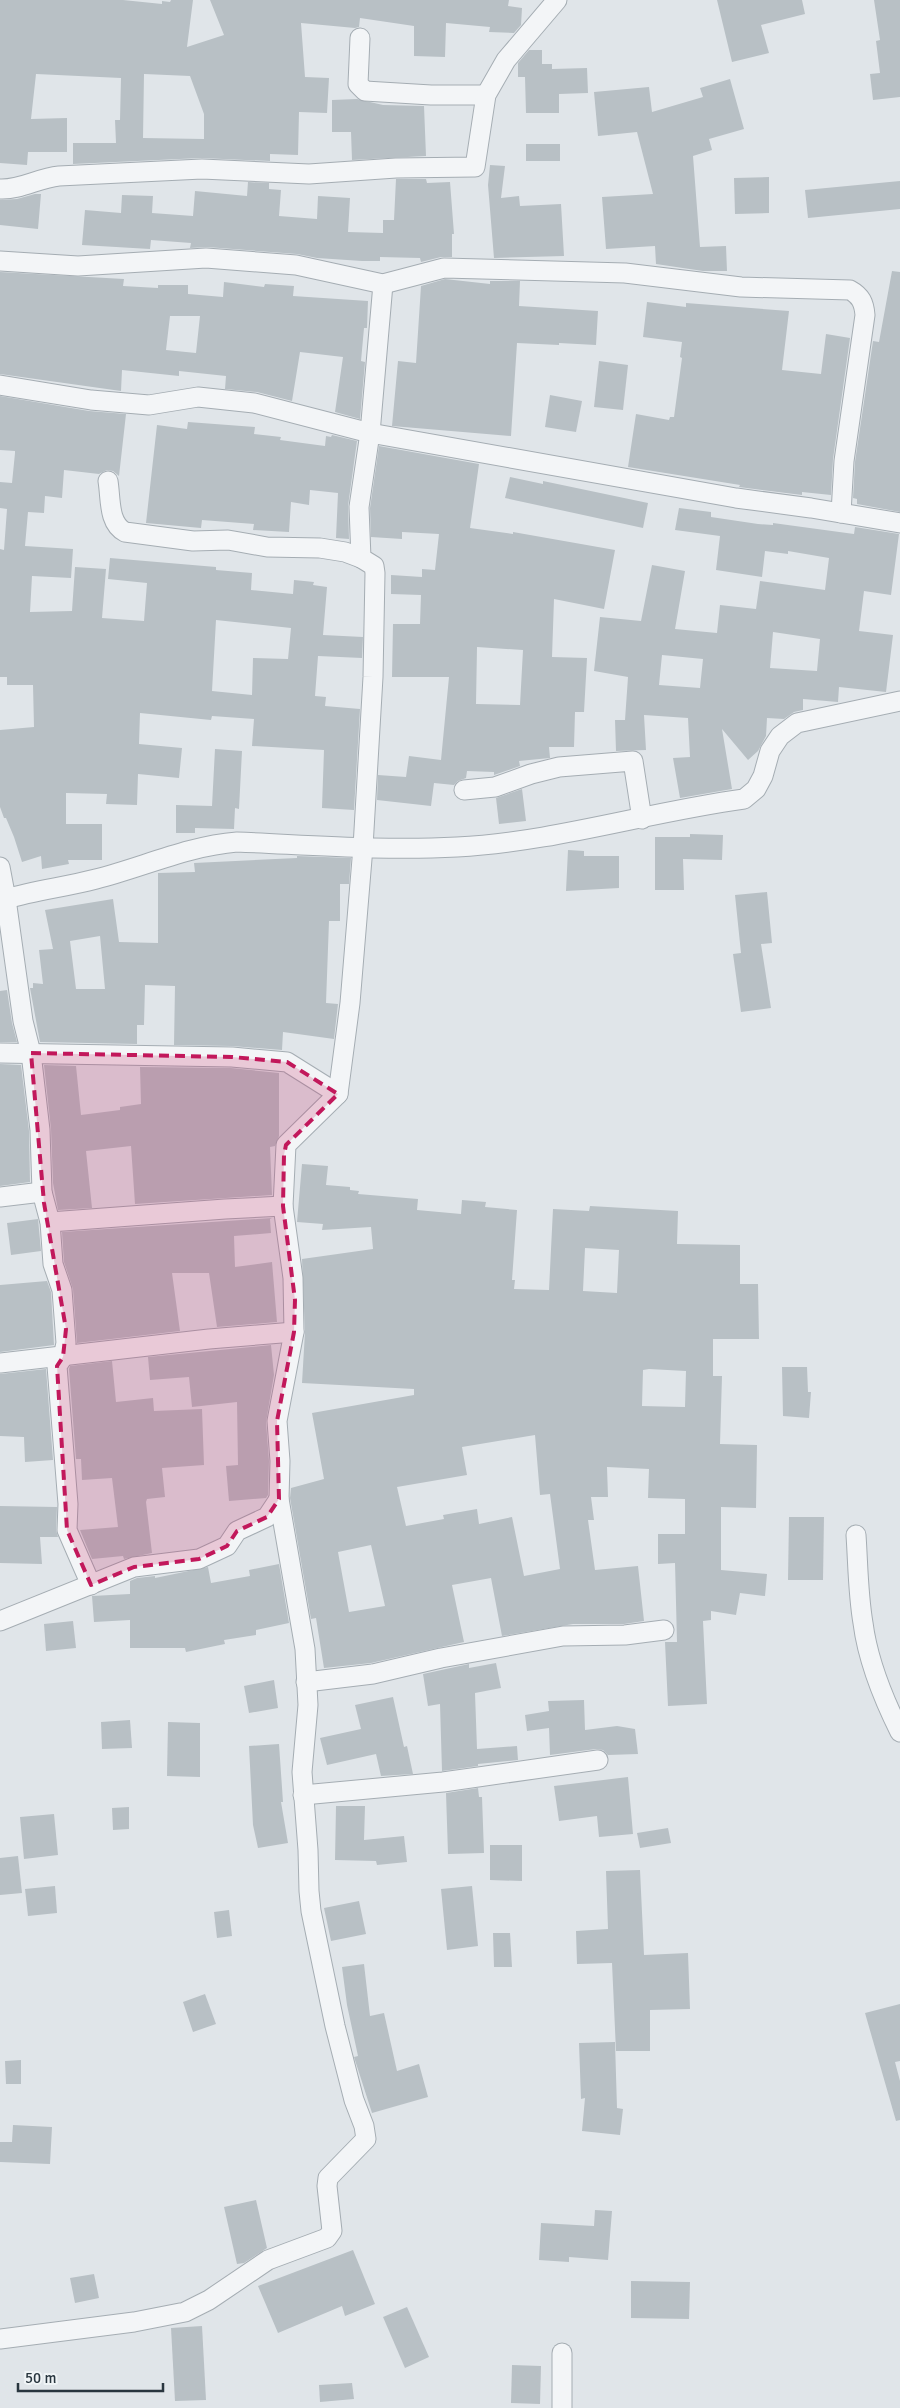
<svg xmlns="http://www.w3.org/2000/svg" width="900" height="2408" viewBox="0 0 900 2408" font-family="Signika,sans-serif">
  <rect width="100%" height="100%" fill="#e0e5e9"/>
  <g fill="#b8c0c5" fill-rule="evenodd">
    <path d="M0,0H123L162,4V1L170,2L171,0H193L187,47L224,35L210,0H509L508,6L522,8L521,25L514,33L489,32L490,27L446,23L445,57L414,56V26L360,18L359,27L355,28L301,23L305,77L329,78L327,113L299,112L298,155L270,154V161L201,158L73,164V143H116L115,120H120L121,78L36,74L31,119L67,118V152H28L27,165L0,163ZM144,74L190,76L204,114V139L143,138Z"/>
    <polygon points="717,0 802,0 805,14 761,25 769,53 732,62"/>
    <polygon points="874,0 900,0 900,97 873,100 870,74 880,73 876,41 880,40"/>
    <polygon points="529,50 542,50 542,64 552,64 552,69 587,68 588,93 559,94 559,113 526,113 525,77 518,77 518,63"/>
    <polygon points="730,79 744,129 709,139 712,150 693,156 700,247 726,246 727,271 703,271 656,264 655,246 606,249 602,197 653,194 637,132 598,136 594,92 649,87 652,112 703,97 700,88"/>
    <polygon points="357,99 383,105 424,106 426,156 352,160 351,132 332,132 332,100"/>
    <rect x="526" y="144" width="34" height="17"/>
    <polygon points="490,165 505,166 501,198 519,196 520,206 561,204 564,256 494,258 488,185"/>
    <polygon points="769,177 769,213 735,214 734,178"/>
    <polygon points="396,179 426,179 427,183 450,182 454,234 452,234 452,257 441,257 421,262 420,258 380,257 380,261 362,261 317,258 297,254 207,247 190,248 191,243 151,240 150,249 82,245 85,210 121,213 122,195 153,196 152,213 193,216 195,191 247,196 248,182 269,183 269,189 281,190 279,216 317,219 318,196 350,198 348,232 383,233 383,220 394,220"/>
    <polygon points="900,181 900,209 808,218 805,190"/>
    <polygon points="35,194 41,194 38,229 0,225 0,200 17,199"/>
    <polygon points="892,271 900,272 900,512 857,504 857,499 853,498 855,462 873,341 879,342"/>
    <path d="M0,272L124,279L123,286L158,288V285H188V294L223,297L224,282L264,287L265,284L294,286L293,296L368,301L367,328H364L361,361L365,362L360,419L335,412L343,357L300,352L292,401L257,392L225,389L226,376L179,371V376L122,370L121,391L0,374ZM170,316H200L196,353L166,350Z"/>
    <polygon points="445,279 490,284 490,281 520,281 519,306 598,311 596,345 559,343 559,345 517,343 511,436 392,426 398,361 416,363 421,286"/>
    <polygon points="647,302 686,307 686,303 789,311 782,370 821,374 826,334 850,338 833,459 831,495 802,492 802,495 739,487 740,485 628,467 636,414 669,420 670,417 674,417 682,358 680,357 682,342 643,337"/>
    <polygon points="599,361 628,365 623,410 594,407"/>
    <polygon points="550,395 582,401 576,432 545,427"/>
    <path d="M0,396L89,411L126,414L119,476L113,471L107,470L99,474L64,470L62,498L45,496L44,513L28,512L25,546L73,549L71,578L32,576L30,612L72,611L75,567L106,569L102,618L144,621L147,583L108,579L110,558L216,567V570L252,573L251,590L293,594L294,580L314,582L313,585L327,587L323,635L363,637L362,658L318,656L315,696L326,697L325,706L360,709L354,810L322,808L324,750L252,746L254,719L212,716L211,720L140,713L139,744L182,748L179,778L138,774L137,805L106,804L107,794L66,793V824H102V860H68L69,864L42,869L41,856L22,862L14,837L6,818H4L0,807V730L34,727L33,685H7V677H0V549L4,550L7,509L0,508V482L12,483L15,453V451L0,450ZM216,620L291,628L288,659L253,658L252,695L212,691Z"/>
    <polygon points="188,422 255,427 254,434 281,437 280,440 325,446 326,436 331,437 332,435 357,441 348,506 349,539 336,538 338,493 310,490 309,505 291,502 289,532 253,530 254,524 202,520 201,528 146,523 157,425 187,429"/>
    <path d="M379,446L479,464L470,528L513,534V532L615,550L604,609L554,599L552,657L587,658L584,712H575L574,747H549L550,758L519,761L520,766L494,775V772L467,771L466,778L458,781L454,785L434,783L431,806L377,800L378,775L406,777L409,756L441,760L449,677H392L393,624H420L421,595L391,594V575L422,577V569L435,570L439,534L402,532V539L371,537L370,508ZM477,647L523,650L520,705L476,704Z"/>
    <polygon points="510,477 543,484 543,481 648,503 643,528 505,498"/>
    <path d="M679,508L711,512V517L758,524L773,525V523L854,534L855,527L899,534L891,595L864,591L859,631L893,635L886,692L839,687L838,702L803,699V710L794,712L784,719L767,718L766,736L758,751L748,760L722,729L732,789L680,798L673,758L690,757L688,718L644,715L646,750L616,751L615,720H625L628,677L594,671L600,617L641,621L652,565L685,571L675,629L717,633L720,605L756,609L760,581L825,590L829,558L788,551V554L765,551L762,577L716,570L720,536L675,530ZM773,632L820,639L817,671L770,668ZM662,655L703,659L700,688L659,685Z"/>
    <polygon points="215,749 242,751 239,809 235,808 234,829 195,828 195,833 176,833 176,805 212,806"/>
    <polygon points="522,789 526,821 499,824 496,798"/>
    <polygon points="690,834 723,835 722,860 683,859 684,890 655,890 655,837 690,837"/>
    <polygon points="568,850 584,851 584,856 619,856 619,888 566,891"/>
    <path d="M297,856L351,858L349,884H340V921H329L326,1003L338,1004L334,1039L283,1032L282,1050L232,1046L174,1045L175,986L145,985L144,1025H137V1044L40,1042L30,988H33V983L43,984L39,950L53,949L45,910L113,899L119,942L158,943V873L195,872L194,863L297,858ZM100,936L105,989H76L70,941Z"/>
    <polygon points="767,892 772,943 761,944 771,1008 741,1012 733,954 741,953 735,895"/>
    <polygon points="7,990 12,1023 17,1042 0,1042 0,991"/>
    <polygon points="0,1064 21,1065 29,1131 30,1182 0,1186"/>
    <polygon points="44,1065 76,1066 81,1115 120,1110 120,1107 141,1104 140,1067 231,1068 279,1073 279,1136 275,1146 270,1147 272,1195 135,1204 131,1146 86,1151 92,1208 58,1210 53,1183 51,1129"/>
    <path d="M302,1164L328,1166L326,1185L350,1187V1190L359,1191L358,1194L418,1199L417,1210L461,1214L462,1200L486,1202L485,1207L517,1210L512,1280H515L514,1289L549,1290L553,1209L589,1211L590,1206L678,1211L677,1244L740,1245V1284H758L759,1339H713V1376H722L720,1444L757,1445L756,1508L721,1507V1570L767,1574L765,1596L740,1593L736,1615L711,1611V1620L703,1621L707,1704L668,1706L665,1642H677L675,1563L658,1564V1534H685V1499L648,1498L649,1469L607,1467L608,1497H591L594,1520H588L595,1570L638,1566L644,1621L624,1624H573L502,1636L491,1578L452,1585L464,1642L371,1663L324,1668L316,1618L311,1619L290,1498L291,1488L324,1479L312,1413L414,1395V1389L302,1383L305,1332L302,1259L373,1249L371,1227L322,1230L323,1224L297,1222ZM585,1248L619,1250L617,1293L583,1291ZM649,1369L686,1371L685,1407L642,1406L643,1370ZM535,1435L540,1495L550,1494L560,1569L524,1576L512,1517L479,1524L477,1509L443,1515L444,1519L406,1526L397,1487L467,1475L462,1447ZM371,1545L385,1606L349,1612L338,1552Z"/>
    <polygon points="272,1218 270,1219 271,1233 234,1236 235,1267 272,1262 277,1322 217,1327 209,1273 172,1273 180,1331 77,1343 73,1289 64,1262 62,1232"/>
    <polygon points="38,1219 41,1251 11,1255 7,1223"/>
    <polygon points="47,1281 51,1292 54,1345 0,1352 0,1285"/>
    <polygon points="271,1345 274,1375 266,1422 269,1461 268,1495 266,1498 229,1501 226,1466 238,1465 237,1402 192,1407 189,1377 150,1380 148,1357"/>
    <polygon points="112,1361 116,1402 153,1398 154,1411 202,1409 204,1465 162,1468 165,1497 147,1499 146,1502 152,1553 124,1559 123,1556 92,1559 80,1530 118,1527 112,1478 82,1480 81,1459 76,1459 69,1369 70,1366"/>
    <polygon points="782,1367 807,1367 808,1392 811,1392 809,1418 783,1416"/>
    <polygon points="46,1369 53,1460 25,1462 24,1437 0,1436 0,1374"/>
    <polygon points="0,1506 57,1507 56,1530 58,1537 40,1537 42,1564 0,1563"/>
    <polygon points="789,1517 824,1517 823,1580 788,1580"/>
    <polygon points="279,1564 289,1623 256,1630 256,1635 224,1640 225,1644 186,1652 185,1648 130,1648 130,1620 94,1622 92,1596 130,1594 130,1581 137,1578 155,1576 155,1578 208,1567 211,1583 250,1576 249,1570"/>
    <polygon points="73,1621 76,1648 46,1651 44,1624"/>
    <polygon points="496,1663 501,1688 475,1693 477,1749 517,1746 518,1760 478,1764 478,1766 442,1771 440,1704 428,1706 423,1674 469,1664 469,1668"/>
    <polygon points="274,1680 278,1708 249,1713 244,1686"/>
    <polygon points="393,1697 404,1747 407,1746 413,1774 381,1776 376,1754 327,1765 320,1738 361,1729 355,1705"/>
    <polygon points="584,1700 585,1730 617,1726 635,1729 638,1754 608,1755 603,1750 596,1749 550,1755 549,1728 527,1731 525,1715 549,1711 548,1701"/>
    <polygon points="130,1720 132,1748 102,1749 101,1722"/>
    <polygon points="168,1722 200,1723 200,1777 167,1776"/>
    <polygon points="279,1744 283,1802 281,1802 288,1843 258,1848 253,1825 249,1746"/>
    <polygon points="628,1777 633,1834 599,1837 597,1816 559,1821 554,1786"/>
    <polygon points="478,1788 479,1797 482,1797 484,1853 448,1854 446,1793"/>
    <polygon points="336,1806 365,1806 364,1840 404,1836 407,1862 377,1865 376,1861 335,1860"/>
    <polygon points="129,1807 129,1829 113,1830 112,1808"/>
    <polygon points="54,1814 58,1855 24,1859 20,1817"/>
    <polygon points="668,1828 671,1843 640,1848 637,1833"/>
    <polygon points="490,1845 522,1845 522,1881 490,1880"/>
    <polygon points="18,1856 22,1893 0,1895 0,1858"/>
    <polygon points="640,1870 644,1955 688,1953 690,2009 650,2010 650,2051 616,2051 612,1963 577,1964 576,1931 608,1929 606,1871"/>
    <polygon points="55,1886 57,1913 28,1916 25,1889"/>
    <polygon points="472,1886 478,1946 447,1950 441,1889"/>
    <polygon points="359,1901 366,1934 331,1941 324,1908"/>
    <polygon points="229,1910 232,1936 217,1938 214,1912"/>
    <polygon points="493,1933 510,1933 512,1967 494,1967"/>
    <polygon points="364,1964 370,2016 384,2013 397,2071 419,2064 428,2097 372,2113 354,2057 358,2056 347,2005 342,1967"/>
    <polygon points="205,1994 216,2024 193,2032 183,2002"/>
    <polygon points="900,2004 900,2061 895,2062 900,2081 900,2120 896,2121 865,2013"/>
    <polygon points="615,2042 617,2108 623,2109 620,2135 582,2131 585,2098 581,2099 579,2043"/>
    <polygon points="21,2060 21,2084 6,2084 5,2061"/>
    <polygon points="13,2125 52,2127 50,2164 0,2162 0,2142 12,2142"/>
    <polygon points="256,2200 267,2248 244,2263 237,2264 224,2207"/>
    <polygon points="595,2210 612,2211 608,2260 569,2257 569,2262 539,2260 541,2223 594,2226"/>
    <polygon points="353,2250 375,2304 345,2316 342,2306 278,2333 258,2286"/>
    <polygon points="94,2274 99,2298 75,2303 70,2278"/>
    <polygon points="631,2281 690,2282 689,2319 631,2318"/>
    <polygon points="407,2307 429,2357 405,2368 383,2317"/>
    <polygon points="202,2326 206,2400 175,2401 171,2328"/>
    <polygon points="512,2365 541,2366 540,2404 511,2403"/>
    <polygon points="352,2383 354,2399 320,2402 319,2385"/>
  </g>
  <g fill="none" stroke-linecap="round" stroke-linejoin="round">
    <g stroke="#a5adb3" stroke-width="21">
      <g id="minor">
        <polyline points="360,38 358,84 365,91 431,95 486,95"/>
        <path d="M0,189C21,190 38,178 59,176L202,169L309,174L396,168L475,167L486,95L506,60L557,0"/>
        <path d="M0,261L78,266L206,258L296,265L383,284L444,268L625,273L741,287L850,290C861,296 864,303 865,315L844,461L841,513"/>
        <polyline points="0,385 91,400 149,405 198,397 254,403 370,433 736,498 811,508 900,523"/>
        <path d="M108,481C111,499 108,523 125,532L193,541L228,540L267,547L320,548L345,552L361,558"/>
        <polyline points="464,790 495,787 531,774 559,767 633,761 642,819"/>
        <path d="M0,867L6,899C36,890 66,887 96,879C143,867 188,846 237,842C310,845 384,851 457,847C554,842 648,812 744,799L756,789L763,776L770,751L780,736L797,723L900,701"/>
        <polyline points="0,903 6,899 23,1021 31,1053 40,1130 42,1192 50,1222 53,1264 62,1290 66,1343 63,1357 57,1366 68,1504 67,1530 91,1585"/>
        <polyline points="0,1053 232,1057 287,1062 338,1094"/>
        <polyline points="0,1197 42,1192"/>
        <polyline points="50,1222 225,1209 283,1206"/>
        <polyline points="0,1363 209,1339 294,1332"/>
        <path d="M856,1535C858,1564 858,1594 863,1623C868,1662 883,1698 900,1732"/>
        <polyline points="0,1621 134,1567 199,1559 227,1546 237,1531 267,1517 279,1499"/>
        <polyline points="306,1682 373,1674 441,1658 563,1636 625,1635 664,1630"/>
        <polyline points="303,1795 443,1782 598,1760"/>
        <polyline points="0,2339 134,2322 185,2312 209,2300 268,2260 327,2238 332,2231 327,2186 328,2178 366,2139 364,2126 354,2100 335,2026 311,1911 309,1891 308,1850 302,1772 308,1705 305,1649 279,1499 280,1461 277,1421 294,1332 293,1278 283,1206 286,1145 338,1094 350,1003 363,847 373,677 375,573 374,566 361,558 359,507 370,433 383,284"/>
        <polyline points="562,2408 562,2353"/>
      </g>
    </g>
    <use href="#minor" stroke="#f3f5f7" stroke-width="19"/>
  </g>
  <path fill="#c2185b" fill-opacity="0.2" stroke="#c2185b" stroke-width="4" stroke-dasharray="10 6" stroke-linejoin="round" d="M31,1053L232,1057L287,1062L338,1094L286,1145L284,1155L283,1206L295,1300L294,1332L277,1421L279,1499L267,1517L237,1531L227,1546L199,1559L134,1567L91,1585L67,1530L57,1366L63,1357L66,1329L44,1203Z"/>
  <path d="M18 2383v8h145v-8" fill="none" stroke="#29363f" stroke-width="2.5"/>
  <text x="25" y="2383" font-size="15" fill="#29363f" stroke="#f0f4f6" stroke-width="4" paint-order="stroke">50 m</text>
</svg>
